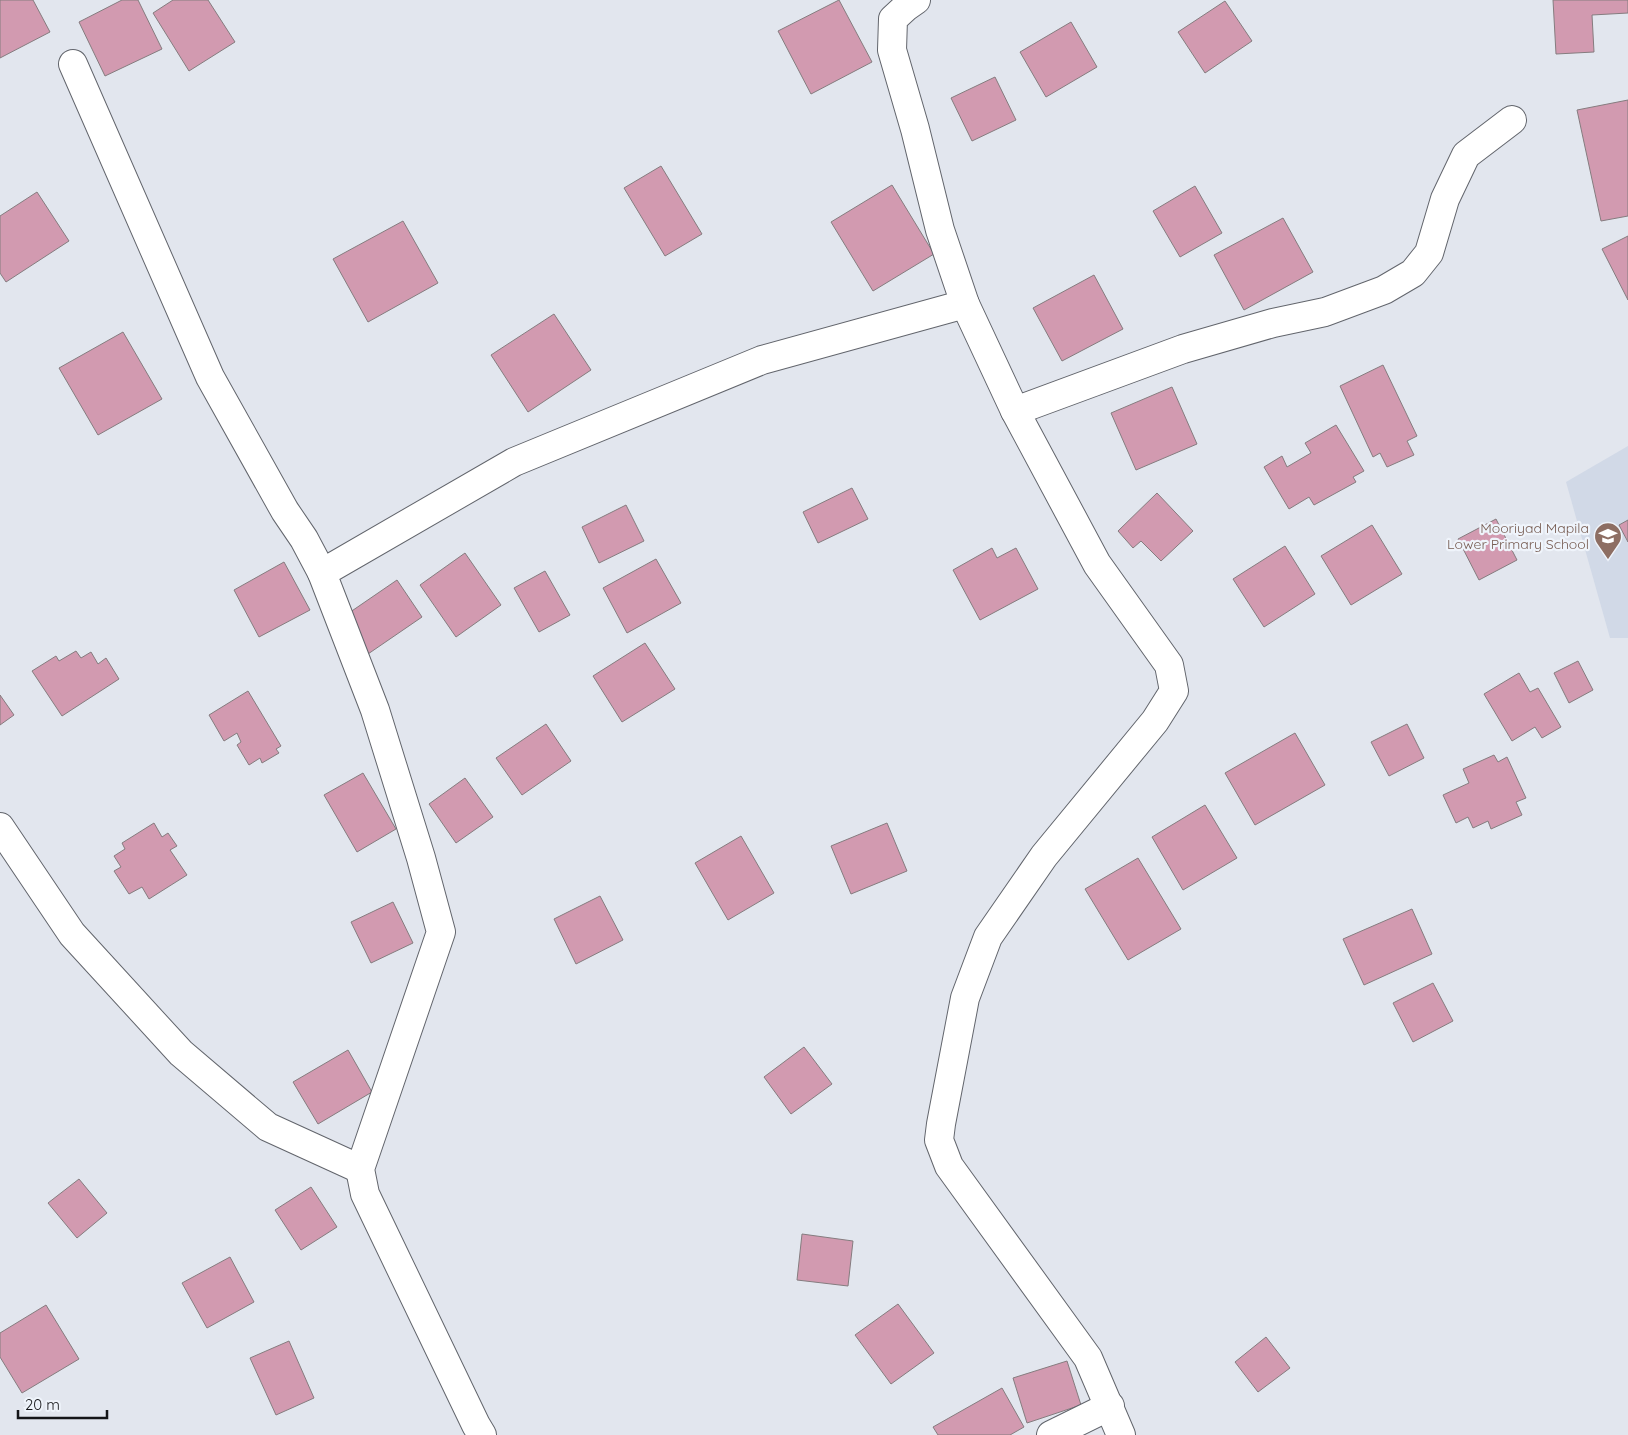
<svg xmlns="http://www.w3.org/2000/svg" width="1628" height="1435" viewBox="0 0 1628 1435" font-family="Quicksand,sans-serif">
  <rect width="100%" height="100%" fill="#e2e6ee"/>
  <polygon fill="#d1d9e7" points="1628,446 1628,638 1610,638 1566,482"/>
  <g fill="#d29ab0" stroke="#857c7f">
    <polygon points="0,0 33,0 50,32 0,58"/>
    <polygon points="122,0 138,0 162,49 105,76 79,22"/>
    <polygon points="173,0 208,0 235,42 189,71 153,13"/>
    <polygon points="839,0 872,62 811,94 778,31"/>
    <polygon points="1553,0 1628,0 1628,13 1592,15 1594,52 1556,54"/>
    <polygon points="1225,1 1252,41 1205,73 1178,32"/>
    <polygon points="1071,22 1097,67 1046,97 1020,52"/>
    <polygon points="995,77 1016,120 972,141 951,98"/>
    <polygon points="1628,100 1628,216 1601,221 1577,110"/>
    <polygon points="661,166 702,234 665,256 624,188"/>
    <polygon points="892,185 934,254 873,291 831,222"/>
    <polygon points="1195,186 1222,233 1180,257 1153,211"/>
    <polygon points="37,192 69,241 6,282 0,273 0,216"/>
    <polygon points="1283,218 1313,272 1244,310 1214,255"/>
    <polygon points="403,221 438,283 368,322 333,259"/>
    <polygon points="1628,236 1628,300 1602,249"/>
    <polygon points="1094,275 1123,329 1062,361 1033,308"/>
    <polygon points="554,314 591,370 528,412 491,355"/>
    <polygon points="123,332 162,399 98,435 59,368"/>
    <polygon points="1383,365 1417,436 1407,441 1414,455 1387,467 1380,453 1373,457 1340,386"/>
    <polygon points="1172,387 1197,444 1136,470 1111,413"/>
    <polygon points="1336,425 1364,471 1353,477 1356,482 1314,505 1309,497 1289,509 1264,467 1282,456 1287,467 1311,453 1305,443"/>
    <polygon points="852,488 868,519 818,543 803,512"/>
    <polygon points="1157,493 1193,531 1161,561 1141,541 1133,548 1118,531"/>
    <polygon points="626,505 644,541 599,563 582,527"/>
    <polygon points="1496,519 1517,560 1479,580 1458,539"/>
    <polygon points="1628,520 1628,542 1619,525"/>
    <polygon points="1372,525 1402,574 1351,605 1321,556"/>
    <polygon points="1285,546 1315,594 1264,627 1233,579"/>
    <polygon points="992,548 997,558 1016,548 1038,589 980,620 953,570"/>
    <polygon points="465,553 501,605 456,637 420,585"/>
    <polygon points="656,559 681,603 627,633 603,588"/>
    <polygon points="284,562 310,610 259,637 234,590"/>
    <polygon points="545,571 570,615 539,632 514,588"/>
    <polygon points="397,580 422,617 368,654 343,617"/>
    <polygon points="645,643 675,689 622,722 593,676"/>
    <polygon points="76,651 81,658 91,652 98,664 106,658 119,679 62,716 32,671 56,656 59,661"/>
    <polygon points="1578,661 1593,690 1569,703 1554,673"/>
    <polygon points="1519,673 1530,692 1538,688 1561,727 1542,738 1535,727 1512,741 1484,694"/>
    <polygon points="248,691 281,746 276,749 279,753 262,763 260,758 249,765 237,745 241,742 237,733 224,741 209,715"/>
    <polygon points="0,695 14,715 0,725"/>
    <polygon points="546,724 571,761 522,795 496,758"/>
    <polygon points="1407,724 1424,758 1389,776 1371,742"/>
    <polygon points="1295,733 1325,785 1255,825 1225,773"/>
    <polygon points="1494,755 1498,762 1507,757 1526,798 1516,802 1522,815 1491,829 1488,821 1473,828 1468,817 1456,823 1443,795 1469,783 1463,769"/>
    <polygon points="363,773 396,829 357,852 324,795"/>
    <polygon points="465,778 493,817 456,843 429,804"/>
    <polygon points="1205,805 1237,858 1183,890 1152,837"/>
    <polygon points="154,823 162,837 168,833 177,846 170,850 187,875 149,899 142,887 129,894 114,871 121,867 114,856 125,849 122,843"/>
    <polygon points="887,823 907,871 851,894 831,846"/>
    <polygon points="741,836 774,893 728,920 695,863"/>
    <polygon points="1138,858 1181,929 1128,960 1085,889"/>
    <polygon points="600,896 623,940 576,964 554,919"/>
    <polygon points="393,902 413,943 371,963 351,922"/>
    <polygon points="1412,909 1432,954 1364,985 1343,939"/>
    <polygon points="1433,983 1453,1021 1413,1042 1393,1003"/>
    <polygon points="804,1047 832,1084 791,1114 764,1077"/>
    <polygon points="348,1050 372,1092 318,1124 293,1082"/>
    <polygon points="79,1179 107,1213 77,1238 48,1203"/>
    <polygon points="311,1187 337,1227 301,1250 275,1210"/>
    <polygon points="802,1234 853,1241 848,1286 797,1280"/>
    <polygon points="230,1257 254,1302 207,1328 182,1283"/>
    <polygon points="898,1304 934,1353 891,1384 855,1335"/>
    <polygon points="46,1305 79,1359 22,1393 0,1357 0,1333"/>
    <polygon points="1266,1337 1290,1368 1258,1392 1235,1362"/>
    <polygon points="289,1341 314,1398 276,1415 250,1358"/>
    <polygon points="1067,1361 1081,1405 1027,1423 1013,1378"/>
    <polygon points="1002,1388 1024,1427 1010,1435 938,1435 933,1427"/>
  </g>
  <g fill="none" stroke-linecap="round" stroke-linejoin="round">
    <g stroke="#62656c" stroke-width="30">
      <g id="street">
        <polyline points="916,0 906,7 893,19 892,50 915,129 940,230 965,304 1015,411 1097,564 1169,665 1174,691 1155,721 1044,856 988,937 965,998 941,1124 939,1140 949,1166 1088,1358 1121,1435"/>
        <polyline points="73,64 210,377 285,511 304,539 322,573"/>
        <polyline points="1015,411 1183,349 1273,323 1325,312 1384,290 1413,273 1429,253 1445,199 1466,155 1512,120"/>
        <polyline points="0,827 72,934 181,1053 268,1127 360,1169"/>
        <polyline points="482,1435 476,1425 365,1194 360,1169 441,932 421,858 375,710 322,573 514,462 762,360 965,304"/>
        <polyline points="1051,1435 1110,1406"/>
      </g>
    </g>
    <use href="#street" stroke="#fff" stroke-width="28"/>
  </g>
  <defs>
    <g id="school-pin" transform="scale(1.4375)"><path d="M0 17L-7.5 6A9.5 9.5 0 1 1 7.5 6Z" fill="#8d6e63" stroke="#eff4fb"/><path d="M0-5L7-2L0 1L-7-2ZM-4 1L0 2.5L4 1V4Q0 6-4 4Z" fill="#fff"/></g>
  </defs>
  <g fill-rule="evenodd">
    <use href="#school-pin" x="1608" y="536"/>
  </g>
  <g text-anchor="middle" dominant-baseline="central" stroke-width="4.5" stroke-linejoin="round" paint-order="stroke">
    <g font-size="14" fill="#785e54" stroke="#eff4fb" text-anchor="end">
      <text x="1589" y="528">Mooriyad Mapila<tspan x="1589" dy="16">Lower Primary School</tspan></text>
    </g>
  </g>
  <path d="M18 1410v8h89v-8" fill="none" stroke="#141518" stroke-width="2.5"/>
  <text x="25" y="1410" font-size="15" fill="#141518" stroke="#eff4fb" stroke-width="4" paint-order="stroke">20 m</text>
</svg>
